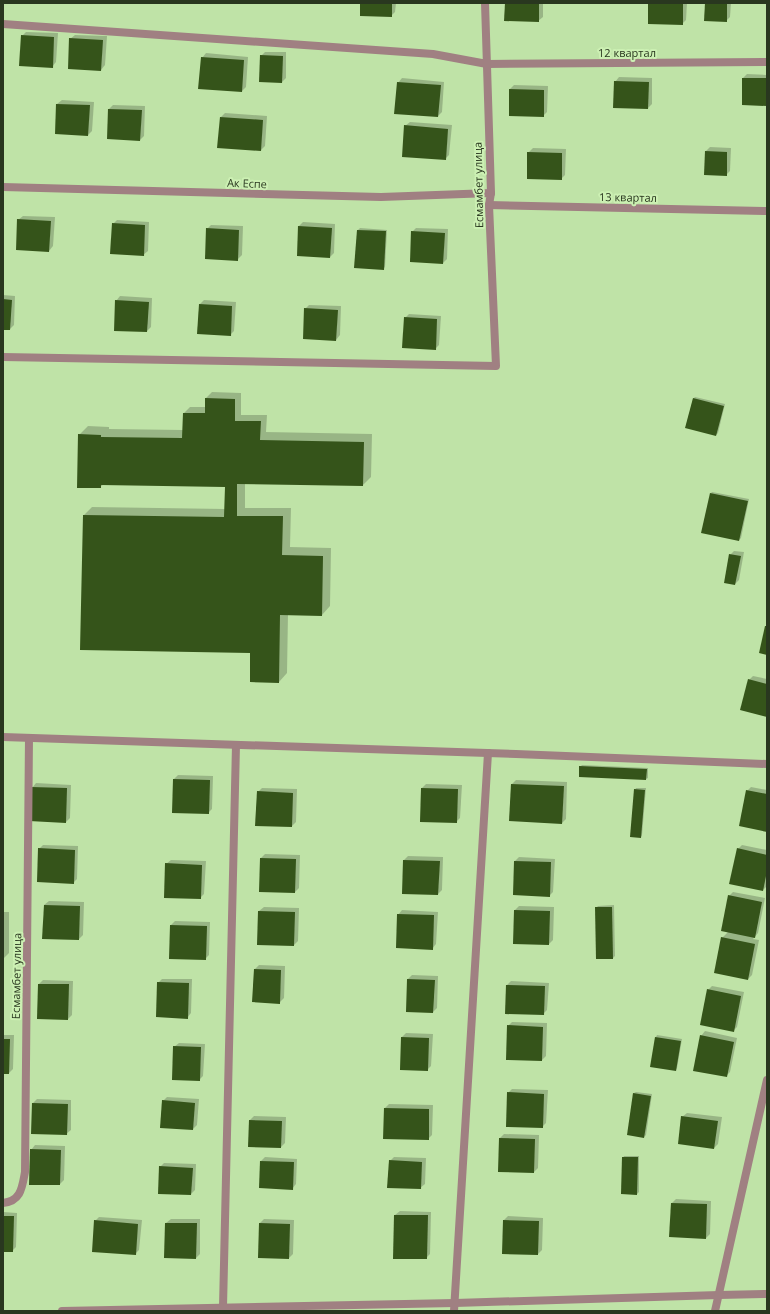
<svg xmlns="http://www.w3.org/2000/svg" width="770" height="1314" viewBox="0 0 770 1314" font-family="'Open Sans',sans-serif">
  <rect width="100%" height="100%" fill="#bfe3a7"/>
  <g fill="#0003">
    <polygon points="361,3 396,3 395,12 391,16"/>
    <polygon points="506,3 543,3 543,17 538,21"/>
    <polygon points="649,3 687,3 686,20 682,24"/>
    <polygon points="706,3 731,3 730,17 726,21"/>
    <polygon points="26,32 58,33 56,62 52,67 22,36"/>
    <polygon points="75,35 107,36 105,65 101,70 70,39"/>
    <polygon points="265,52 286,52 286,78 282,82 261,56"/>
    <polygon points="206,53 248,57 246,87 242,91 202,58"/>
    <polygon points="747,74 767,75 767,105 743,78"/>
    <polygon points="619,77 652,78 652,104 648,108 615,82"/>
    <polygon points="402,78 444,82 442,112 438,116 398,83"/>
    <polygon points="514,85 548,86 547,112 543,116 510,89"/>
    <polygon points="62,100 94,102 92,131 88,135 57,104"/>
    <polygon points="113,105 145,106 144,136 140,140 108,138 109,109"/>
    <polygon points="225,113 267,116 265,146 261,150 221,117"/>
    <polygon points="410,122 452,125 449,155 445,159 405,126"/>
    <polygon points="710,147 731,148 730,171 726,175 706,151"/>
    <polygon points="533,148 566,149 565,175 561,179 528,153"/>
    <polygon points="23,216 55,217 53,246 49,251 18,220"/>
    <polygon points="117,220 149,222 148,251 143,255 113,224"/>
    <polygon points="303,222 335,224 334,253 330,257 298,255 299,226"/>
    <polygon points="211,225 243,226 242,255 237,260 207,229"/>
    <polygon points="360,228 387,230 385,267 383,269 355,267 358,230"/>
    <polygon points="416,228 448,229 447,259 443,263 412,232"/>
    <polygon points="3,295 15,296 14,325 10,329 3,329"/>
    <polygon points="120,296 152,298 151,327 147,331 116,301"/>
    <polygon points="204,300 236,302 234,331 230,335 200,304"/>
    <polygon points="309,305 341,306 340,335 336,340 305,309"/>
    <polygon points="409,314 441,316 439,345 435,349 405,318"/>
    <polygon points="212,392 241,393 241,415 267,415 266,432 372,434 371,477 363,485 245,483 245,508 291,508 290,547 331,548 330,606 322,615 288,614 287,673 279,682 251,652 84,515 92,507 226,509 226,486 104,484 100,487 79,435 88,426 109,427 109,429 183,430 184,413 190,407 206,407 206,398"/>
    <polygon points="695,397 725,404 718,433 716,435 693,399"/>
    <polygon points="712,492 749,499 741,538 739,540 711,493"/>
    <polygon points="734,551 744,552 739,580 735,584 730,555"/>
    <polygon points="753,676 767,679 767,716 749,680"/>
    <polygon points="582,765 648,768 648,778 646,779 580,767"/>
    <polygon points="178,775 213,776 212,809 208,813 174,779"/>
    <polygon points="516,780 567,782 566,819 562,823 512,784"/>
    <polygon points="36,783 71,785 70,818 66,822 32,788"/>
    <polygon points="426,784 462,785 460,818 456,822 422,788"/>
    <polygon points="751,787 767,790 767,830 747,791"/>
    <polygon points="262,788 297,789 296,822 292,826 258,792"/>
    <polygon points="636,788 646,788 642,835 641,837 635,790"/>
    <polygon points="43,845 78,846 77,879 73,883 39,849"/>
    <polygon points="742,845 767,850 767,886 763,890 738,849"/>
    <polygon points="265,854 300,855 299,888 295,892 260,891 261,858"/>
    <polygon points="408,856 443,857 442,890 438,894 404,860"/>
    <polygon points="519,857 555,859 553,892 549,896 515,861"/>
    <polygon points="171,860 206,861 204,894 200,898 166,864"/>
    <polygon points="733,892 765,898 758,933 753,939 759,940 752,975 748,979 722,938 728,932 729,896"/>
    <polygon points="49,901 84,902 83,935 79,939 44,905"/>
    <polygon points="614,905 615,956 613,958 596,908 598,906"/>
    <polygon points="519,906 554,907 553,940 549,944 514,943 515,910"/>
    <polygon points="264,907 299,908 298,941 294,945 258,944 259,911"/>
    <polygon points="402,910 438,912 436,944 432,949 398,915"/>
    <polygon points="3,912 9,912 9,953 3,959"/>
    <polygon points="175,921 210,922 209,955 205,959 171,925"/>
    <polygon points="259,965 285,966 284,998 280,1002 255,969"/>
    <polygon points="412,975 438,976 437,1008 433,1012 408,979"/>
    <polygon points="162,979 192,979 191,1013 187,1018 158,983"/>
    <polygon points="43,980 73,981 72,1015 68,1019 39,984"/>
    <polygon points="511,981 549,983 547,1010 543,1014 507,985"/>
    <polygon points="712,986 744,992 737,1027 733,1031 708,990"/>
    <polygon points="512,1022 547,1023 546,1056 542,1060 508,1026"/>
    <polygon points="705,1031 737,1038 730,1072 726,1076 701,1036"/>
    <polygon points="406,1033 433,1034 431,1066 427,1070 402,1037"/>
    <polygon points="3,1035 14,1035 13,1069 9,1073 3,1073"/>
    <polygon points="657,1035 682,1039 677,1068 676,1070 651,1066 656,1037"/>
    <polygon points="179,1043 205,1044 203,1076 199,1080 174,1047"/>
    <polygon points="512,1089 548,1090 546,1123 542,1127 508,1093"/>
    <polygon points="636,1092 652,1094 646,1135 644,1137 634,1093"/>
    <polygon points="167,1097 199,1099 197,1125 193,1129 163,1101"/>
    <polygon points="37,1099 71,1100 71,1130 66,1134 33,1103"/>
    <polygon points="389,1104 433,1105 432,1135 428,1139 385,1108"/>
    <polygon points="687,1113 722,1117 718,1144 714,1148 682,1117"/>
    <polygon points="254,1116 286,1117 285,1143 281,1147 249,1146 250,1120"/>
    <polygon points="504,1134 539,1135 538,1168 534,1172 500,1138"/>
    <polygon points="35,1145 65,1146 64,1180 60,1184 31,1150"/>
    <polygon points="624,1156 639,1156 639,1192 637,1194 623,1158"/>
    <polygon points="265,1157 297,1159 296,1184 292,1189 261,1161"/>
    <polygon points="394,1157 426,1158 425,1184 420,1188 390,1161"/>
    <polygon points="164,1163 196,1164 195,1190 191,1194 159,1193 160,1167"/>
    <polygon points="676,1199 711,1201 710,1234 706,1238 672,1203"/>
    <polygon points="400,1211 431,1212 430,1254 426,1258 395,1215"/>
    <polygon points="3,1212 17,1213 16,1247 12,1251 3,1251"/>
    <polygon points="508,1216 543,1218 542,1250 538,1254 504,1220"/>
    <polygon points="99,1217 142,1220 139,1250 135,1254 95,1221"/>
    <polygon points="171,1219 200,1219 200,1254 196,1258 165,1257 166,1223"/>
    <polygon points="264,1219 294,1220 293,1254 289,1258 260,1223"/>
  </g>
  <g fill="#35541a">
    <polygon points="360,3 392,3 392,17 360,16"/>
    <polygon points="505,3 539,3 539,22 504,21"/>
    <polygon points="648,3 683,3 683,25 648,24"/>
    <polygon points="705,3 727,3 727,22 704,21"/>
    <polygon points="21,35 54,37 53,68 19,66"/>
    <polygon points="69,38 103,40 101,71 68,69"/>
    <polygon points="260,55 283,56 282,83 259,82"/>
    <polygon points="201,57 244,60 242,92 198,89"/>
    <polygon points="742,78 767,78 767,106 742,105"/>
    <polygon points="614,81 649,82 648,109 613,108"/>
    <polygon points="397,82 441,85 438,117 394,114"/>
    <polygon points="509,89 544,90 544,117 509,116"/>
    <polygon points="56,104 90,105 88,136 55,134"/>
    <polygon points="108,109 142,110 140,141 107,139"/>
    <polygon points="220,117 263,120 261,151 217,148"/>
    <polygon points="404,125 448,129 446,160 402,157"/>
    <polygon points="705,151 727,152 727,176 704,175"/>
    <polygon points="527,152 562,153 562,180 527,179"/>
    <polygon points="17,219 51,221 49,252 16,250"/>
    <polygon points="112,223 145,225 144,256 110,254"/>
    <polygon points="298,226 332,228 330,258 297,256"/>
    <polygon points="206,228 239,230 238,261 205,259"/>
    <polygon points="357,230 386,231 384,270 354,268"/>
    <polygon points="411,231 445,233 443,264 410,262"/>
    <polygon points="3,299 12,300 10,330 3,330"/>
    <polygon points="115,300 149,302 147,332 114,331"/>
    <polygon points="199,304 232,306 231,336 197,334"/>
    <polygon points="304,308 338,310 336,341 303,339"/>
    <polygon points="404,317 437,319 436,350 402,348"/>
    <polygon points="205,398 235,399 235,421 261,421 260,440 364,442 363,486 237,484 237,516 283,516 282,555 323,556 322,616 280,615 279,683 250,682 250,653 80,650 83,515 224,517 225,487 101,485 101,488 77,488 78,434 101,435 101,437 182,438 183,413 205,413"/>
    <polygon points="693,398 724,406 716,436 685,428"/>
    <polygon points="710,493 748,501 739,541 701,533"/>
    <polygon points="729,554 741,556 735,585 724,583"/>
    <polygon points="765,626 767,626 767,655 759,653"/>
    <polygon points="748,679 767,684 767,717 740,710"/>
    <polygon points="579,766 647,769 646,780 579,777"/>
    <polygon points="173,779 210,780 209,814 172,813"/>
    <polygon points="511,784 564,786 562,824 509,821"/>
    <polygon points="31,787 67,788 66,823 29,821"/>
    <polygon points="421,788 458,789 457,823 420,822"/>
    <polygon points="634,789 645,790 641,838 630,837"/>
    <polygon points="746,790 767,794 767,832 739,826"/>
    <polygon points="257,791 293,793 292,827 255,826"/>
    <polygon points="38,848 75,850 74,884 37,882"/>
    <polygon points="737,848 767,855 767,871 763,891 729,884"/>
    <polygon points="260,858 296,859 295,893 259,892"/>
    <polygon points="403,860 440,861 438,895 402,894"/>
    <polygon points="514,861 551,862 550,897 513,895"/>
    <polygon points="165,863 202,865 201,899 164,898"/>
    <polygon points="728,895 762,902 755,938 721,931"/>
    <polygon points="44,905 80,906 79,940 42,939"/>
    <polygon points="595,907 612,907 613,959 596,959"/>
    <polygon points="514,910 550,911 549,945 513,944"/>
    <polygon points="258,911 295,912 294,946 257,945"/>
    <polygon points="397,914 434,915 433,950 396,948"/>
    <polygon points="170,925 207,926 206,960 169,959"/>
    <polygon points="721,937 755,944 748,980 714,973"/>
    <polygon points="254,969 281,970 280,1004 252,1002"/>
    <polygon points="407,979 435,980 433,1013 406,1012"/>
    <polygon points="157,982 189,983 188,1019 156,1017"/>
    <polygon points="38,984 69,984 68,1020 37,1019"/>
    <polygon points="506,985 545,986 544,1015 505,1014"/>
    <polygon points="707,989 741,996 734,1032 700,1025"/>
    <polygon points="507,1025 543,1027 542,1061 506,1060"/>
    <polygon points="700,1035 734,1042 727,1077 693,1071"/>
    <polygon points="401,1037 429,1038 428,1071 400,1070"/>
    <polygon points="655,1037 681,1041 676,1071 650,1067"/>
    <polygon points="3,1039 10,1039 9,1074 3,1074"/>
    <polygon points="173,1046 201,1047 200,1081 172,1080"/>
    <polygon points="507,1092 544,1094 543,1128 506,1127"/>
    <polygon points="633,1093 651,1096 644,1138 627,1135"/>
    <polygon points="162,1100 195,1103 193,1130 160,1128"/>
    <polygon points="32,1103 68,1104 67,1135 31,1134"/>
    <polygon points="384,1108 429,1109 429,1140 383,1139"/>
    <polygon points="681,1116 718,1121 714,1149 678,1144"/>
    <polygon points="249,1120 282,1121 281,1148 248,1147"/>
    <polygon points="499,1138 535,1139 534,1173 498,1172"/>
    <polygon points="30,1149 61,1150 60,1185 29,1185"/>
    <polygon points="622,1157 638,1157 637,1195 621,1194"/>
    <polygon points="389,1160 422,1162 421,1189 387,1188"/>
    <polygon points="260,1161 294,1162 293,1190 259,1188"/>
    <polygon points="159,1166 193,1168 191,1195 158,1194"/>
    <polygon points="671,1203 707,1204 706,1239 669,1237"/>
    <polygon points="394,1215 428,1215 427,1259 393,1259"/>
    <polygon points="3,1216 14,1216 13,1252 3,1252"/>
    <polygon points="94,1220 138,1224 136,1255 92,1252"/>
    <polygon points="503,1220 539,1221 538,1255 502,1254"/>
    <polygon points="165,1223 197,1223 196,1259 164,1258"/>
    <polygon points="259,1223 290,1224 289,1259 258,1258"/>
  </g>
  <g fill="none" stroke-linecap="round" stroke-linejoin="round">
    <g stroke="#a08082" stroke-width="8">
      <polyline points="3,24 433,54 487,64 767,62"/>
      <polyline points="3,187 381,197 491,193"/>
      <polyline points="489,205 767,211"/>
      <polyline points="3,357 496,366 489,205 491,193 485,3"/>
      <polyline points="3,737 516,754 767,764"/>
      <path d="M3,1203C21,1201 22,1188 25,1172L29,738"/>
      <polyline points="223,1307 236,745"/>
      <polyline points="62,1311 455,1303 719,1295 767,1294"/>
      <polyline points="454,1311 488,753"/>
      <polyline points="715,1311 767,1080"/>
    </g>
  </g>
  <g text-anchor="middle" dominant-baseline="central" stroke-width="4" stroke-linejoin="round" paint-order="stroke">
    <g font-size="11" fill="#29371f" stroke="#ccf0b3">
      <text x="627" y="52">12 квартал</text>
      <text transform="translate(247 183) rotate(2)">Ак Еспе</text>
      <text transform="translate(478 185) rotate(-91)">Есмамбет улица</text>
      <text transform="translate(628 197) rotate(1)">13 квартал</text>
      <text transform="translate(16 976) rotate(-89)">Есмамбет улица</text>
    </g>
  </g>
  <rect width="770" height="1314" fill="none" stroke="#29371f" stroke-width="8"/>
</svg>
